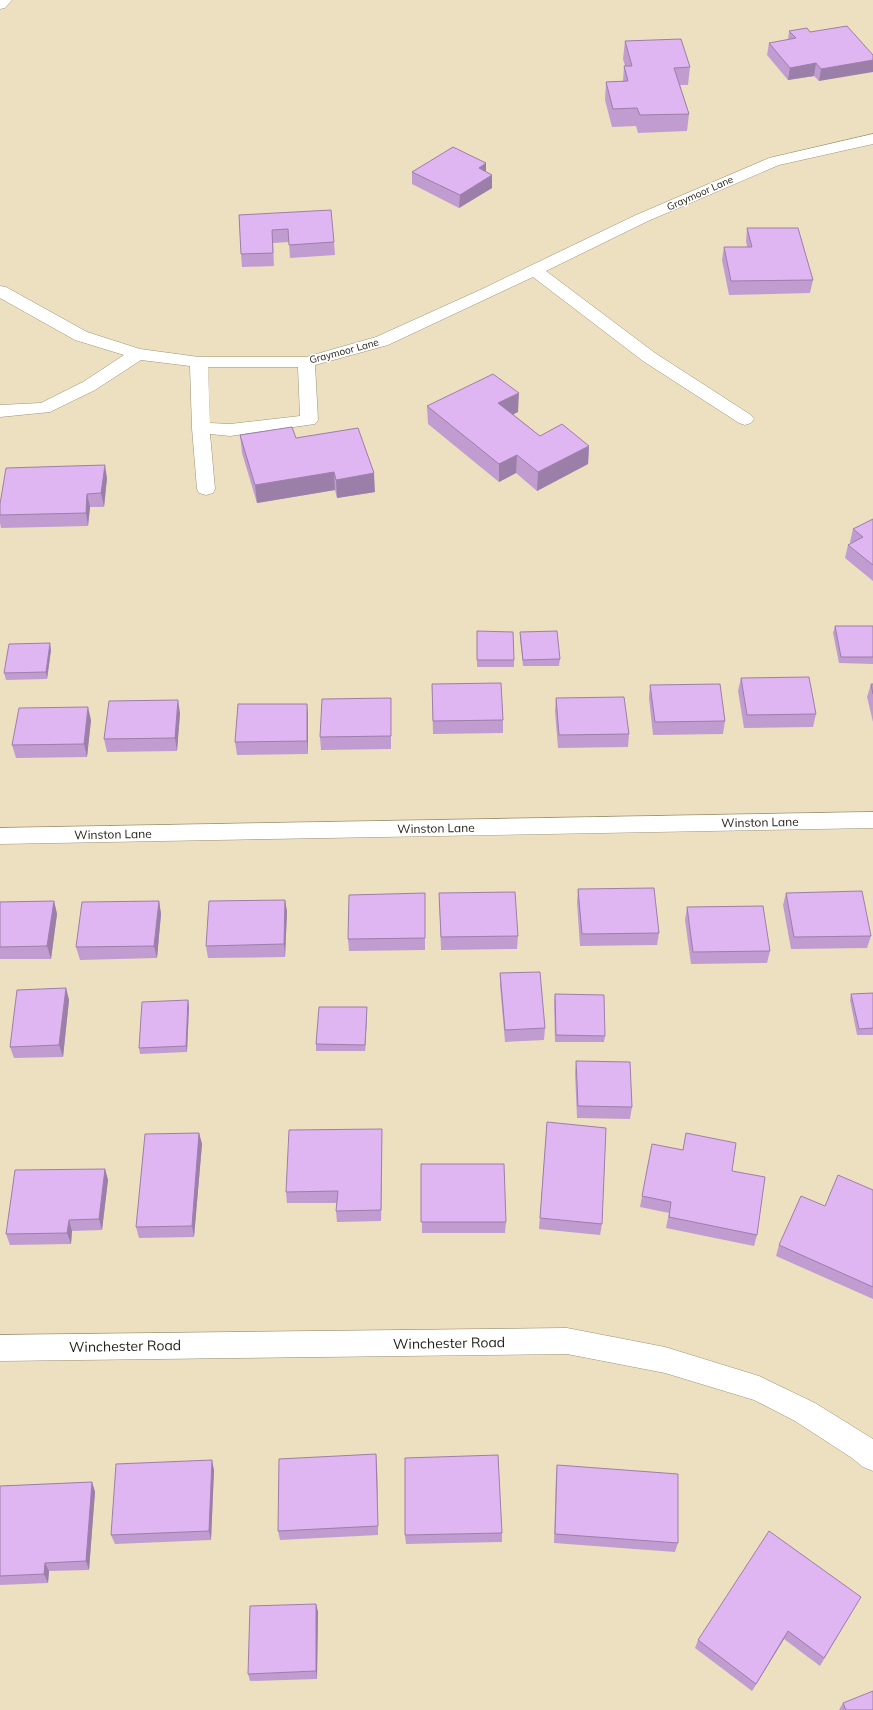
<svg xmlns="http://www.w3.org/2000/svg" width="873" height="1710" viewBox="0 0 873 1710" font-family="Mulish,sans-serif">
  <rect width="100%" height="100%" fill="#ede0c1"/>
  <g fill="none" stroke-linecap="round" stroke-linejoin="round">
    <g stroke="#9f9376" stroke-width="1">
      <g id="minor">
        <polygon points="0,0 12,0 5,8 0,9"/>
        <path d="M873,134V144L779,165L648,221L546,271L655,353L751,415L754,419L751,423L745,425L739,423L643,361L533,277L388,345L315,365L318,420L315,424L230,436L210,434L215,489L213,493L206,495L199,493L197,489L192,428L190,366L141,360L95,390L50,412L0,417V405L41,403L83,382L124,355L75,340L0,298V286L6,287L87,332L140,349L199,357H306L376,337L480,290L636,215L769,158ZM208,367H298L300,416L230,424L210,423Z"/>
        <polygon points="873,812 873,828 0,844 0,828"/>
        <polygon points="567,1328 665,1347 759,1376 815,1403 873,1439 873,1471 863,1467 852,1458 795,1421 754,1400 665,1373 567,1354 0,1361 0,1335"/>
      </g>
    </g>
    <use href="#minor" fill="#fff" fill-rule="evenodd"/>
  </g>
  <g fill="#c09cd0">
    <polygon points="789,31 810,32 873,55 819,81 814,76 788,80 767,55 769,43 788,40"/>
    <polygon points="625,41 690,67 688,85 680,85 689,114 687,131 638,133 636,126 612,127 605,100 606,82 623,81 624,66 625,66 623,59"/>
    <polygon points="486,163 486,172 492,188 459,208 412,184 412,172"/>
    <polygon points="239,215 334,242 335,255 290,258 289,242 273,243 274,266 242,267 241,254"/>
    <polygon points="747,228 813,280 810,293 729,295 722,260 724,247 747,247 746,241"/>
    <polygon points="427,406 518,412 513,414 540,436 589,446 588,464 537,491 516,473 499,482 428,424"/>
    <polygon points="240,435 296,438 375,492 337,498 335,490 257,503 242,453"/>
    <polygon points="107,478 104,507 90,507 88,526 1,528 0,523 0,504"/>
    <polygon points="873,519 873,581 845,558 848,545 851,543 850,542 853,529"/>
    <polygon points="835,626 873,626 873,664 839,663 833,633"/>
    <polygon points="477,631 514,660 514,667 477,667"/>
    <polygon points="520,632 560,659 559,666 523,666 520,639"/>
    <polygon points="51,650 47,679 6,680 4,673"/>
    <polygon points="741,678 816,714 813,727 744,728 738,691"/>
    <polygon points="432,684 503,720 503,733 433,734"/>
    <polygon points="871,684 873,684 873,722 867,697"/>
    <polygon points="650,685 725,721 723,734 653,735 649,698"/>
    <polygon points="556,698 629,734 628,747 558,748 555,711"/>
    <polygon points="307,704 308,716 308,754 237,755 235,742"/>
    <polygon points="391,711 391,749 321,750 320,737"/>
    <polygon points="180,713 177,751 107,752 104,739"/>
    <polygon points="91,720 87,757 16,758 12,745"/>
    <polygon points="578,889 659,933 657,945 580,946 577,902"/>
    <polygon points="425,893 425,950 349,951 348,939"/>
    <polygon points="439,893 518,936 517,949 441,950"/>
    <polygon points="786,893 871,936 867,948 791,949 783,905"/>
    <polygon points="285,900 287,912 285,957 208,958 206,946"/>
    <polygon points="54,901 57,914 51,959 0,959 0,902"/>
    <polygon points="159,901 161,914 157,958 80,960 76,947"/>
    <polygon points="687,907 770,951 767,963 691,964 685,920"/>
    <polygon points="500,973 545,1028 544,1040 505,1042 500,985"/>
    <polygon points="66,988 69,1000 63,1057 14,1058 10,1047"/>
    <polygon points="873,993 873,1035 857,1035 850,1000 851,994"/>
    <polygon points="555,994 605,1036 604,1042 555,1042 554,1001"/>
    <polygon points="188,1000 189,1007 187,1052 140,1054 139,1048"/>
    <polygon points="367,1014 365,1051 316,1051 316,1044"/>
    <polygon points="576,1061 632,1107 630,1119 577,1118 575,1073"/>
    <polygon points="547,1122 602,1224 600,1235 539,1229"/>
    <polygon points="382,1129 382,1141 381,1221 337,1222 336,1211 337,1203 287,1203 286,1192"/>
    <polygon points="199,1133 202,1144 194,1237 139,1238 136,1227"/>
    <polygon points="686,1133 732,1171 757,1235 754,1246 666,1228 669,1213 640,1207 642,1196 683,1150"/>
    <polygon points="421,1164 506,1222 505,1233 422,1233"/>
    <polygon points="105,1169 108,1180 102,1230 72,1231 71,1244 10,1245 6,1234"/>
    <polygon points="873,1190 873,1299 776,1256 779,1245 825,1206"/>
    <polygon points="377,1464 378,1535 280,1540 278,1531"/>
    <polygon points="557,1465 678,1543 675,1552 554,1543 556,1475"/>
    <polygon points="214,1470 211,1540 115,1544 111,1535"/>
    <polygon points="92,1482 95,1492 89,1570 49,1571 48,1583 0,1585 0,1486"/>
    <polygon points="502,1533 502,1542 406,1544 405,1535"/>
    <polygon points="316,1604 318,1612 317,1679 250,1681 248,1674"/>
    <polygon points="856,1605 820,1666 784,1639 752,1691 695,1648 698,1640"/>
    <polygon points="843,1703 873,1710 839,1710"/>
  </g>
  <g fill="#9c7fa9">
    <polygon points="873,60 873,72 819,81 821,69"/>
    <polygon points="816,63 814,76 788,80 790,68"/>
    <polygon points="486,163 486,176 479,168"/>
    <polygon points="492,175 492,188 459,208 460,195"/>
    <polygon points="519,393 518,412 498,422 498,403"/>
    <polygon points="589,446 588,464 537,491 538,472"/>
    <polygon points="517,455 516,473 499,482 499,464"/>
    <polygon points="105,465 107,478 104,507 101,493"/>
    <polygon points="334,472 335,490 257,503 255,485"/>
    <polygon points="374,473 375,492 337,498 336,480"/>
    <polygon points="87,494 90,507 88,526 86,513"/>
    <polygon points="50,643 51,650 47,679 46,672"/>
    <polygon points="178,700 180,713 177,751 175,738"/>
    <polygon points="307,704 308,716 308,754 307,741"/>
    <polygon points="88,707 91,720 87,757 84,744"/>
    <polygon points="285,900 287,912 285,957 284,944"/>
    <polygon points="54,901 57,914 51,959 47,946"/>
    <polygon points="159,901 161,914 157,958 154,946"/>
    <polygon points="66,988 69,1000 63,1057 59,1045"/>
    <polygon points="188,1000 189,1007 187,1052 186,1046"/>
    <polygon points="367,1007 367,1014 365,1051 365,1045"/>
    <polygon points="382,1129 382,1141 381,1221 381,1210"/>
    <polygon points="199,1133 202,1144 194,1237 192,1226"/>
    <polygon points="105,1169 108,1180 102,1230 99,1219"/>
    <polygon points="69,1220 72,1231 71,1244 67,1233"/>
    <polygon points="376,1454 377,1464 378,1535 378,1526"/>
    <polygon points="212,1460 214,1470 211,1540 209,1531"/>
    <polygon points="92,1482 95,1492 89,1570 86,1561"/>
    <polygon points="45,1563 49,1571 48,1583 44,1574"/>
    <polygon points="316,1604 318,1612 317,1679 316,1671"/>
    <polygon points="788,1631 784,1639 752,1691 756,1684"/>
  </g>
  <g fill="#dfb5f2" stroke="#9c7fa9">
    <polygon points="847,26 873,55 873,60 821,69 816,63 790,68 769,43 796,38 789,31 807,28 810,32"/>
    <polygon points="681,39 690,67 674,68 689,114 640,115 637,108 613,109 606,82 628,81 624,66 632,66 625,41"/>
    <polygon points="453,147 486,163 479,168 492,175 460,195 412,172"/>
    <polygon points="331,210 334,242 289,245 288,229 272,230 273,253 241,254 239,215"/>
    <polygon points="747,228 798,228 813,280 731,281 724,247 752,247"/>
    <polygon points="493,374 519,393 498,403 540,436 562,424 589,446 538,472 517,455 499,464 427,406"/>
    <polygon points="292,427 296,438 358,428 374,473 336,480 334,472 255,485 240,435"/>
    <polygon points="105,465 101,493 87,494 86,513 0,515 0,504 6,468"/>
    <polygon points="873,519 873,565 848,545 863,537 853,529"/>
    <polygon points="835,626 873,626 873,657 841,657"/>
    <polygon points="477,631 513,632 514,660 477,660"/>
    <polygon points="557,631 560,659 523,660 520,632"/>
    <polygon points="50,643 46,672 4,673 9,644"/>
    <polygon points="809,677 816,714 747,715 741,678"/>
    <polygon points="501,683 503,720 433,721 432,684"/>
    <polygon points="720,684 725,721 655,722 650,685"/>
    <polygon points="871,684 873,684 873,694"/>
    <polygon points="624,697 629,734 559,735 556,698"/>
    <polygon points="391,698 391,736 320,737 322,699"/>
    <polygon points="178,700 175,738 104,739 109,701"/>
    <polygon points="238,704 307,704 307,741 235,742"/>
    <polygon points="88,707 84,744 12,745 19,708"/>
    <polygon points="654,888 659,933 582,934 578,889"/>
    <polygon points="862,891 871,936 794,937 786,893"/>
    <polygon points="515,892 518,936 441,937 439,893"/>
    <polygon points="425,893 425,938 348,939 349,895"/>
    <polygon points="285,900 284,944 206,946 209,901"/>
    <polygon points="54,901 47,946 0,947 0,902"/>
    <polygon points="159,901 154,946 76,947 82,902"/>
    <polygon points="763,906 770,951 693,952 687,907"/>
    <polygon points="540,972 545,1028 505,1030 500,973"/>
    <polygon points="66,988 59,1045 10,1047 17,990"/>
    <polygon points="873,993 873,1028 859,1029 851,994"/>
    <polygon points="555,994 604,995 605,1036 556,1035"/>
    <polygon points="188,1000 186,1046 139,1048 142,1002"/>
    <polygon points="319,1007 367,1007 365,1045 316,1044"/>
    <polygon points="576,1061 630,1062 632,1107 578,1106"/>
    <polygon points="547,1122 606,1128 602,1224 540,1218"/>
    <polygon points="382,1129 381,1210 336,1211 338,1191 286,1192 289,1130"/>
    <polygon points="199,1133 192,1226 136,1227 145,1134"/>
    <polygon points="686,1133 736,1143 732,1171 765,1177 757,1235 669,1217 671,1202 642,1196 652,1144 683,1150"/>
    <polygon points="421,1164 504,1164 506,1222 421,1222"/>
    <polygon points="105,1169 99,1219 69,1220 67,1233 6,1234 15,1170"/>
    <polygon points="838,1175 873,1190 873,1287 779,1245 801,1196 825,1206"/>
    <polygon points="376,1454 378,1526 278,1531 279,1459"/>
    <polygon points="498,1455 502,1533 405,1535 405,1458"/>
    <polygon points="212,1460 209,1531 111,1535 116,1464"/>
    <polygon points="557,1465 678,1474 678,1543 555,1534"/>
    <polygon points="92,1482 86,1561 45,1563 44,1574 0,1576 0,1486"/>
    <polygon points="769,1531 861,1597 824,1658 788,1631 756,1684 698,1640"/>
    <polygon points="316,1604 316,1671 248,1674 250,1606"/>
    <polygon points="873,1691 873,1710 846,1710 843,1703"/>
  </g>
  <g text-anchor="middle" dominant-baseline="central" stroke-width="3" stroke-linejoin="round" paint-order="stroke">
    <g font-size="10" fill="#221d12" stroke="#fff">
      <text transform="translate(700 193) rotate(-24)">Graymoor Lane</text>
      <text transform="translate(344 351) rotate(-15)">Graymoor Lane</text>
    </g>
    <g font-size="12" fill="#221d12" stroke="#fff">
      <text transform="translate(760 822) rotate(-1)">Winston Lane</text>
      <text transform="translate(436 828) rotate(-1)">Winston Lane</text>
      <text transform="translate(113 834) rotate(-1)">Winston Lane</text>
    </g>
    <g font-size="14" fill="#221d12" stroke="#fff">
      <text transform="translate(449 1343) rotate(-1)">Winchester Road</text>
      <text transform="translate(125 1346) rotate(-1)">Winchester Road</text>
    </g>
  </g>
</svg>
